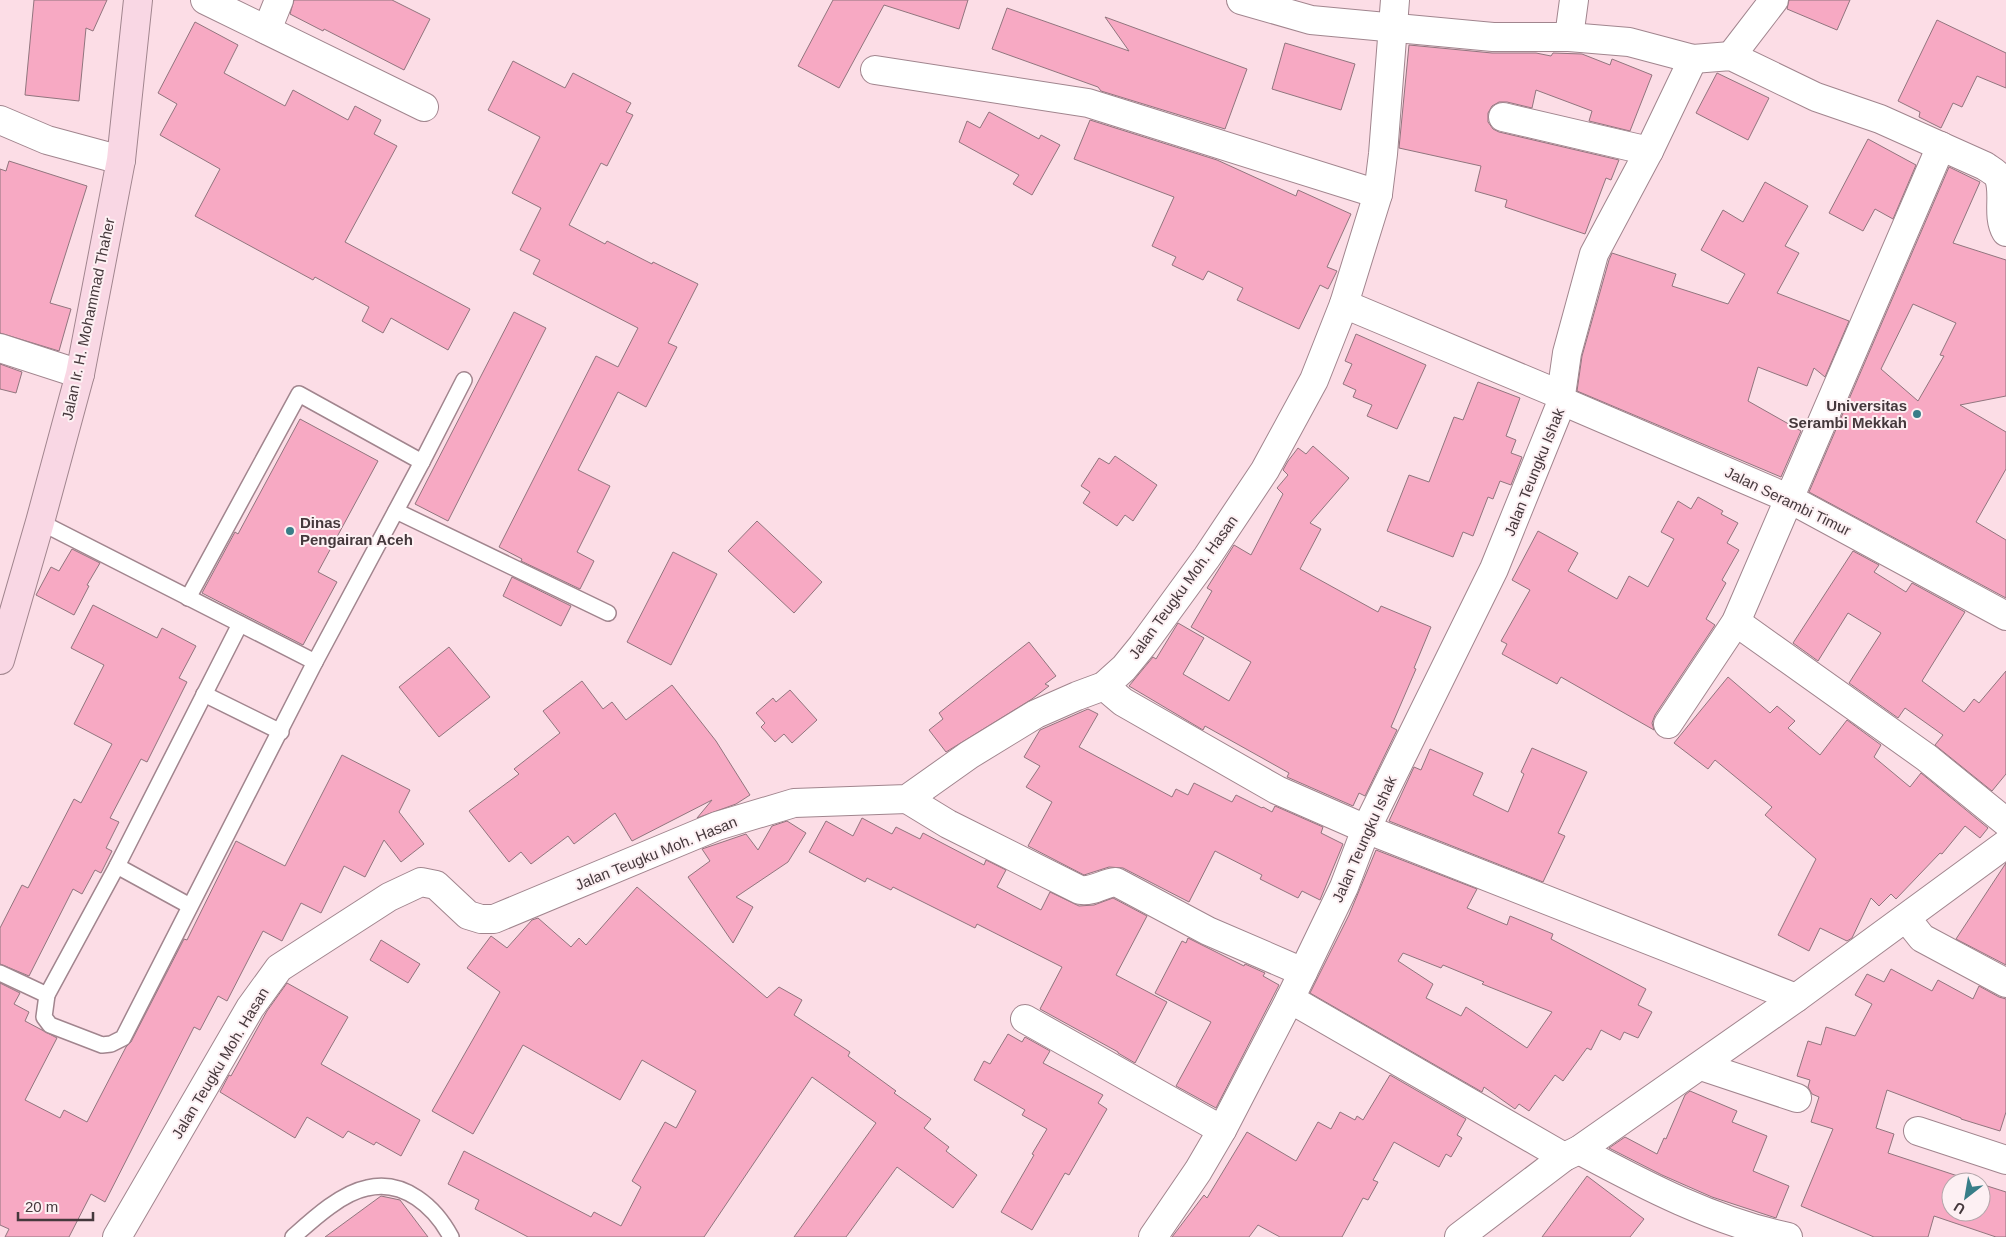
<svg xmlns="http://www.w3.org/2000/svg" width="2006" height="1237" viewBox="0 0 2006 1237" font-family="Arial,sans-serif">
  <rect width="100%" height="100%" fill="#fcdde6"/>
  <g fill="#f7a9c3" stroke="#91757e" fill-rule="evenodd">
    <polygon points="34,0 107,0 93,31 86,28 79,101 25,95"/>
    <polygon points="294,0 392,0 430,19 404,70 324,29 323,31 290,14"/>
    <polygon points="833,0 968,0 959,29 884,5 839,88 798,66"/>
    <polygon points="1789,0 1850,0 1837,30 1787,9"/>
    <polygon points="1007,8 1129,51 1105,17 1247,69 1225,129 1101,91 1098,87 992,49"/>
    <polygon points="1937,20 2006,53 2006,88 1977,76 1962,107 1953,103 1941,128 1919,117 1920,112 1898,101"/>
    <polygon points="195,22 238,45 224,73 285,106 293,90 348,120 355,106 381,120 374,134 397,146 345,242 470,309 448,350 391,318 383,333 362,321 369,307 315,277 313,280 195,216 220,169 160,135 177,104 158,93"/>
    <polygon points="1285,43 1355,64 1341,110 1272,89"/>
    <polygon points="1409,45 1492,53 1536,53 1551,56 1553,53 1582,54 1610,65 1612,59 1652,75 1630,131 1589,121 1592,111 1536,90 1532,108 1507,102 1499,102 1492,106 1488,113 1488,122 1493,129 1499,132 1619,160 1611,180 1606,178 1585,234 1505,207 1507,200 1475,191 1481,166 1399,148"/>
    <polygon points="513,61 565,88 573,73 631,103 626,112 633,115 607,166 601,163 569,225 605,244 607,241 652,264 653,262 698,284 668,343 677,347 646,407 618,392 578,470 610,486 577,552 594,561 580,589 521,561 522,559 499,547 596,356 618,367 638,328 533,274 540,260 520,250 541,208 512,193 540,137 488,110"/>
    <polygon points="1717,73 1769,98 1748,140 1696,113"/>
    <polygon points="989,112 1039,139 1041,135 1060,145 1032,195 1013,184 1019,175 959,142 967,121 980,128"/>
    <polygon points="1090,120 1217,160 1296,196 1298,190 1351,214 1327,267 1337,271 1328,289 1320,285 1299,329 1237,300 1243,288 1208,271 1203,280 1172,265 1176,257 1152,246 1174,197 1074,159"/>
    <polygon points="1868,139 1916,165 1893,219 1875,209 1863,231 1829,213"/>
    <polygon points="9,161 87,186 50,303 71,309 59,351 0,333 0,169 6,171"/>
    <path d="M1949,167L1980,182L1953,243L2006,260V396L1960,405L2006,432V469L1976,522L2006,540V598L1809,492ZM1913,304L1956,323L1940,355L1944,356L1918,401L1881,369Z"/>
    <polygon points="1765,182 1808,206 1785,246 1799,253 1777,293 1849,321 1825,377 1814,368 1807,386 1758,367 1748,401 1801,431 1781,477 1577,391 1582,356 1609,260 1612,253 1676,274 1672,286 1728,304 1745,274 1701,250 1723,210 1743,222"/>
    <polygon points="514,312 546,328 448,521 415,504"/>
    <polygon points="1356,334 1426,365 1397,429 1367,416 1372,405 1353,397 1356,390 1343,384 1352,364 1345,361"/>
    <polygon points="0,364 22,372 16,393 0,389"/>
    <polygon points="1478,382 1520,398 1506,436 1516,440 1511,453 1522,457 1511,485 1500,481 1493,499 1488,497 1473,536 1463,532 1453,557 1387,531 1409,475 1429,482 1454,417 1463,420"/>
    <polygon points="300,419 378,461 318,572 337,582 303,645 202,593 235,532 238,534"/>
    <polygon points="1313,446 1349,478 1310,523 1321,529 1300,569 1378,612 1381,606 1431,627 1414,668 1416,669 1391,727 1397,730 1365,796 1359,793 1353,806 1287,777 1289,773 1205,726 1203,730 1129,686 1153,657 1156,659 1178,623 1204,638 1183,674 1229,701 1251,662 1191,627 1212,591 1207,588 1234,545 1251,555 1283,494 1277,488 1288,475 1283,470 1288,461 1298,448 1306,454"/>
    <polygon points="1115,456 1157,485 1133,521 1125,515 1117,526 1083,503 1090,492 1081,486 1099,458 1109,464"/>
    <polygon points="1698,497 1723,511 1721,514 1738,523 1727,543 1739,550 1722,580 1726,583 1706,619 1715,625 1655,715 1652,723 1654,730 1561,677 1557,684 1502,654 1507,644 1501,641 1530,590 1512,580 1538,531 1578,553 1568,571 1617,599 1629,576 1648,587 1674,539 1661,532 1678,501 1691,509"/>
    <polygon points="757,521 822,582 794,613 728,551"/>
    <polygon points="72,549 100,563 87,585 89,586 74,615 36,595 51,567 59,571"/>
    <polygon points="1853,551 1879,565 1874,572 1906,592 1912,583 1965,612 1922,681 1964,712 1974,699 1979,703 2006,671 2006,774 1992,791 1935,745 1943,735 1905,708 1898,718 1849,683 1881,633 1848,613 1818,661 1793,643"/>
    <polygon points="673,552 717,574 671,665 627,642"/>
    <polygon points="512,577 571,606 561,626 503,596"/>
    <polygon points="93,605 157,638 162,628 196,646 179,678 187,682 147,762 141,759 110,818 119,822 106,848 112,851 101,873 95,870 82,894 73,889 29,976 0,964 0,928 22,885 28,888 74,799 81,803 112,744 74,724 104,665 71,648"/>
    <polygon points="1029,642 1056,676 1045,684 1049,686 1032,699 946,752 929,730 943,719 939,713"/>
    <polygon points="449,647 490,697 439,737 399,687"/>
    <polygon points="1728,677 1770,713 1777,706 1795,721 1788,728 1820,755 1847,720 1881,745 1874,757 1910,787 1921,773 1988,828 1980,838 1965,826 1942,854 1940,853 1896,899 1891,894 1879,906 1871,898 1852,938 1847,941 1820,928 1809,951 1778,935 1816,859 1765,815 1772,807 1715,760 1708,769 1674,743"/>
    <polygon points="582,681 603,709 612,702 626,720 672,685 716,741 750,795 736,804 697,818 712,800 632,841 615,813 574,844 568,836 531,864 521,852 509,862 469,811 519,774 514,769 560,733 543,711"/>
    <polygon points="790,690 817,720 792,743 784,734 775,742 761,727 765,723 756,713 773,698 776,702"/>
    <polygon points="1088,709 1098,714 1079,747 1172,797 1176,789 1188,795 1194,783 1232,802 1236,795 1262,808 1263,807 1272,812 1275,806 1323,827 1321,833 1343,844 1320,900 1302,891 1298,898 1260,879 1262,875 1215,851 1189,902 1123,868 1109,867 1084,875 1028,846 1052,802 1026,787 1040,766 1024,757 1040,730"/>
    <polygon points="1532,748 1587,772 1558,833 1565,836 1543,882 1389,821 1414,767 1421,770 1430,749 1483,773 1473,795 1508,812 1524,774 1521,772"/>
    <polygon points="342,755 410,790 399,812 424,844 401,862 384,840 365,877 344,866 321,913 301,903 282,941 263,931 227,1001 218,996 200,1030 194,1027 105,1202 91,1194 69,1237 5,1237 9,1229 0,1225 0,983 20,993 14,1004 29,1012 25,1021 57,1038 25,1100 60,1118 64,1110 87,1122 126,1047 131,1042 184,939 187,940 236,841 285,866"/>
    <polygon points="862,818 892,834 896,827 920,839 923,833 984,865 986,860 1006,870 997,887 1041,910 1050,892 1079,906 1094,905 1113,898 1147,916 1116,975 1167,1002 1135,1063 1118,1053 1118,1052 1040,1009 1062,967 977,924 975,928 893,887 891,890 867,878 865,882 809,852 826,821 853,836"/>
    <polygon points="787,821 806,833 788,862 736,897 753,907 733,943 688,877 710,861 702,849 746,834 758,850 772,826"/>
    <path d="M1376,850L1477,889L1467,908L1507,925L1510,916L1553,934L1551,939L1646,989L1638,1005L1652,1012L1638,1038L1624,1032L1620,1040L1601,1030L1591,1050L1587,1048L1563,1081L1555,1075L1529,1111L1519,1104L1515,1109L1484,1087L1482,1092L1310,993L1349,915ZM1403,953L1441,968L1443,965L1484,982L1482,984L1552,1012L1527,1048L1466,1007L1461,1016L1426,998L1433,984L1398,961Z"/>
    <polygon points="2006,863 2006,965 1956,939"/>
    <polygon points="637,887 767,998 779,987 802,1000 794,1015 850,1052 848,1056 896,1091 894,1093 931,1119 924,1128 949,1147 946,1151 977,1175 953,1208 897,1167 846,1237 794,1237 876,1123 812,1077 704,1237 528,1237 475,1209 479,1200 448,1184 464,1151 591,1217 594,1212 621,1226 641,1187 632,1181 665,1122 676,1128 696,1091 642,1060 620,1100 523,1045 473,1134 432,1111 500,992 467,968 491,936 507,948 532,920 538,918 571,947 579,938 586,945"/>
    <polygon points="1188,938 1244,966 1245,964 1265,973 1263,976 1279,985 1216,1108 1176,1086 1211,1022 1155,993 1182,941 1186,943"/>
    <polygon points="381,940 420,964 408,983 370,960"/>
    <polygon points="1891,969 1932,991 1938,980 1973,999 1979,986 1999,997 2006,999 2006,1112 2000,1131 1961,1119 1961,1118 1887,1090 1876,1128 1894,1134 1888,1153 1976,1182 1951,1182 1951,1212 1981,1212 1981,1184 2006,1192 2006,1237 1996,1237 1934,1216 1928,1237 1874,1237 1801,1206 1833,1129 1811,1122 1819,1097 1812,1094 1808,1087 1810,1080 1797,1076 1808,1041 1821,1045 1826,1027 1855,1036 1872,1004 1855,995 1867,974 1884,982"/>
    <polygon points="287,983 348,1017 321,1064 420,1120 401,1156 376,1142 374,1145 348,1131 343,1138 307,1117 295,1138 220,1092 229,1075 231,1076 267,1011"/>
    <polygon points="1008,1034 1022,1042 1025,1037 1050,1051 1043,1063 1103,1095 1098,1103 1107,1109 1069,1175 1065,1173 1032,1230 1001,1212 1034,1155 1032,1154 1047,1129 1022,1115 1025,1110 974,1080 984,1061 990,1064"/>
    <polygon points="1390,1075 1466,1119 1457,1135 1462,1138 1451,1157 1446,1154 1439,1167 1394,1142 1373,1180 1378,1182 1368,1200 1363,1198 1342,1237 1280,1237 1258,1225 1249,1237 1172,1237 1204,1195 1207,1198 1247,1132 1296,1161 1318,1122 1331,1129 1340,1112 1355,1120 1357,1116 1363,1120"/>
    <polygon points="1690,1091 1737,1111 1732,1122 1767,1136 1753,1171 1789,1186 1776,1218 1712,1197 1662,1175 1609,1148 1625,1137 1657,1154 1664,1138 1666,1139 1685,1095"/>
    <polygon points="1587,1176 1644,1219 1630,1237 1542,1237"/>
    <polygon points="381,1196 400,1200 428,1237 325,1237"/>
  </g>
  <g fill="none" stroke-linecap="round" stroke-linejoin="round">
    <g stroke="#a1858e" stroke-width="18">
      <g id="lane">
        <polyline points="396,511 608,613"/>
        <polyline points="40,522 315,662"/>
        <polyline points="188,598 299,394 422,462"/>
        <polyline points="240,624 117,866 47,995 44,1017 50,1025 102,1045 111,1044 123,1038 315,662 422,462 464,380"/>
        <polyline points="204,694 281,732"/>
        <polyline points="117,866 190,906"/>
        <polyline points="0,973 47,995"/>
        <path d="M293,1237C312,1220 341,1193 367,1188C404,1179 435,1207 451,1237"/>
      </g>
    </g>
    <g stroke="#a1858e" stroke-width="30">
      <g id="street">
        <polyline points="205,0 424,107"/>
        <path d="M1241,0L1311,20L1493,37H1569L1629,42L1693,59L1731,56L1816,97L1880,119L1985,166C1989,169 1995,172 1998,176C2006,192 1996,215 2006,232"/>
        <polyline points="267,30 279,0"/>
        <polyline points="1569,37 1574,0"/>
        <polyline points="1731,56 1774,0"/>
        <polyline points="875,70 1088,103 1378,194"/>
        <polyline points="1503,117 1649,151"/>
        <polyline points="0,120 47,140 121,160"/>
        <polyline points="1344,304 1561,395 1562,401"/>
        <polyline points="0,348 80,374"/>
        <polyline points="1561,395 1567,353 1594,254 1649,151 1693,59"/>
        <polyline points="1562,401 1788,498 2006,616"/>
        <polyline points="1736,622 1927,758 2006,822"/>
        <polyline points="1104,686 1123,702 1277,790 1366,829 1796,998"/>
        <polyline points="1668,724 1736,622 1941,146"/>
        <path d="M907,799L948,824L1080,890C1094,892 1103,883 1116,882L1208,931L1303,972"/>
        <polyline points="1906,918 1922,938 2006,983"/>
        <polyline points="1290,999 1564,1157"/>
        <polyline points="1025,1019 1222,1130"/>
        <polyline points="1701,1066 1797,1098"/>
        <polyline points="1918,1131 2006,1160"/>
        <path d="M1579,1150C1646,1186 1713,1221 1788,1237"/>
        <polyline points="117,1237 250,1008 279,968 389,897 421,882 436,885 468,915 481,919 494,919 717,826 794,803 907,799 969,755 1036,714 1077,696 1104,686 1124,668 1142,646 1207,557 1265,470 1314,380 1344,304 1378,194 1383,154 1395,0"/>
        <polyline points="1153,1237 1198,1171 1222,1130 1290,999 1344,887 1366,829 1494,569 1562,401"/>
        <polyline points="1459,1237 1564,1157 1579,1150 1796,998 2006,844"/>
      </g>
    </g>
    <g stroke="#a1858e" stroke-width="30">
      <polyline id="secondary" points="0,660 40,522 80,374 121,160 138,0"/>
    </g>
    <use href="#lane" stroke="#fff" stroke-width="15"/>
    <use href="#street" stroke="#fff" stroke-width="28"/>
    <use href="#secondary" stroke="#f9d7e4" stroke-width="28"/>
  </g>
  <g fill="#387e88" stroke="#fdf0f3" stroke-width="2">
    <circle cx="1917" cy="414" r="5"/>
    <circle cx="290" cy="531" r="5"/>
  </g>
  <g text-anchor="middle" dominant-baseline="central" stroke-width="4" stroke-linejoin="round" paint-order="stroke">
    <g font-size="15" fill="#45383c" stroke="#fdf0f3">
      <text transform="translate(88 319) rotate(-78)">Jalan Ir. H. Mohammad Thaher</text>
      <text transform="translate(1534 472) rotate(-68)">Jalan Teungku Ishak</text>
      <text transform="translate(1788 501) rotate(26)">Jalan Serambi Timur</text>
      <text transform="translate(1183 587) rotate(-54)">Jalan Teugku Moh. Hasan</text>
      <text transform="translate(1364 839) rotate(-66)">Jalan Teungku Ishak</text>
      <text transform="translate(656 853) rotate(-22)">Jalan Teugku Moh. Hasan</text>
      <text transform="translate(220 1063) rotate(-59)">Jalan Teugku Moh. Hasan</text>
    </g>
    <g font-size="15" font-weight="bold" fill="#45383c" stroke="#fdf0f3" text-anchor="end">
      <text x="1907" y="405">Universitas<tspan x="1907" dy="17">Serambi Mekkah</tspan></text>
      <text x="300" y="522" text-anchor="start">Dinas<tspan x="300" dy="17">Pengairan Aceh</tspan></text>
    </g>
  </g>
  <g transform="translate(1966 1197) rotate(211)"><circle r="24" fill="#fdf0f3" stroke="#b3a6aa"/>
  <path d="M0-4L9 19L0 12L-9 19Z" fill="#387e88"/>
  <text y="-8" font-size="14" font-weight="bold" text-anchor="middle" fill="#45383c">U</text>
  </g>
  <path d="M18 1212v8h75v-8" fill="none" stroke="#45383c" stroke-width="2.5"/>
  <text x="25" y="1212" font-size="15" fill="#45383c" stroke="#fdf0f3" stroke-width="4" paint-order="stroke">20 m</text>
</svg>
